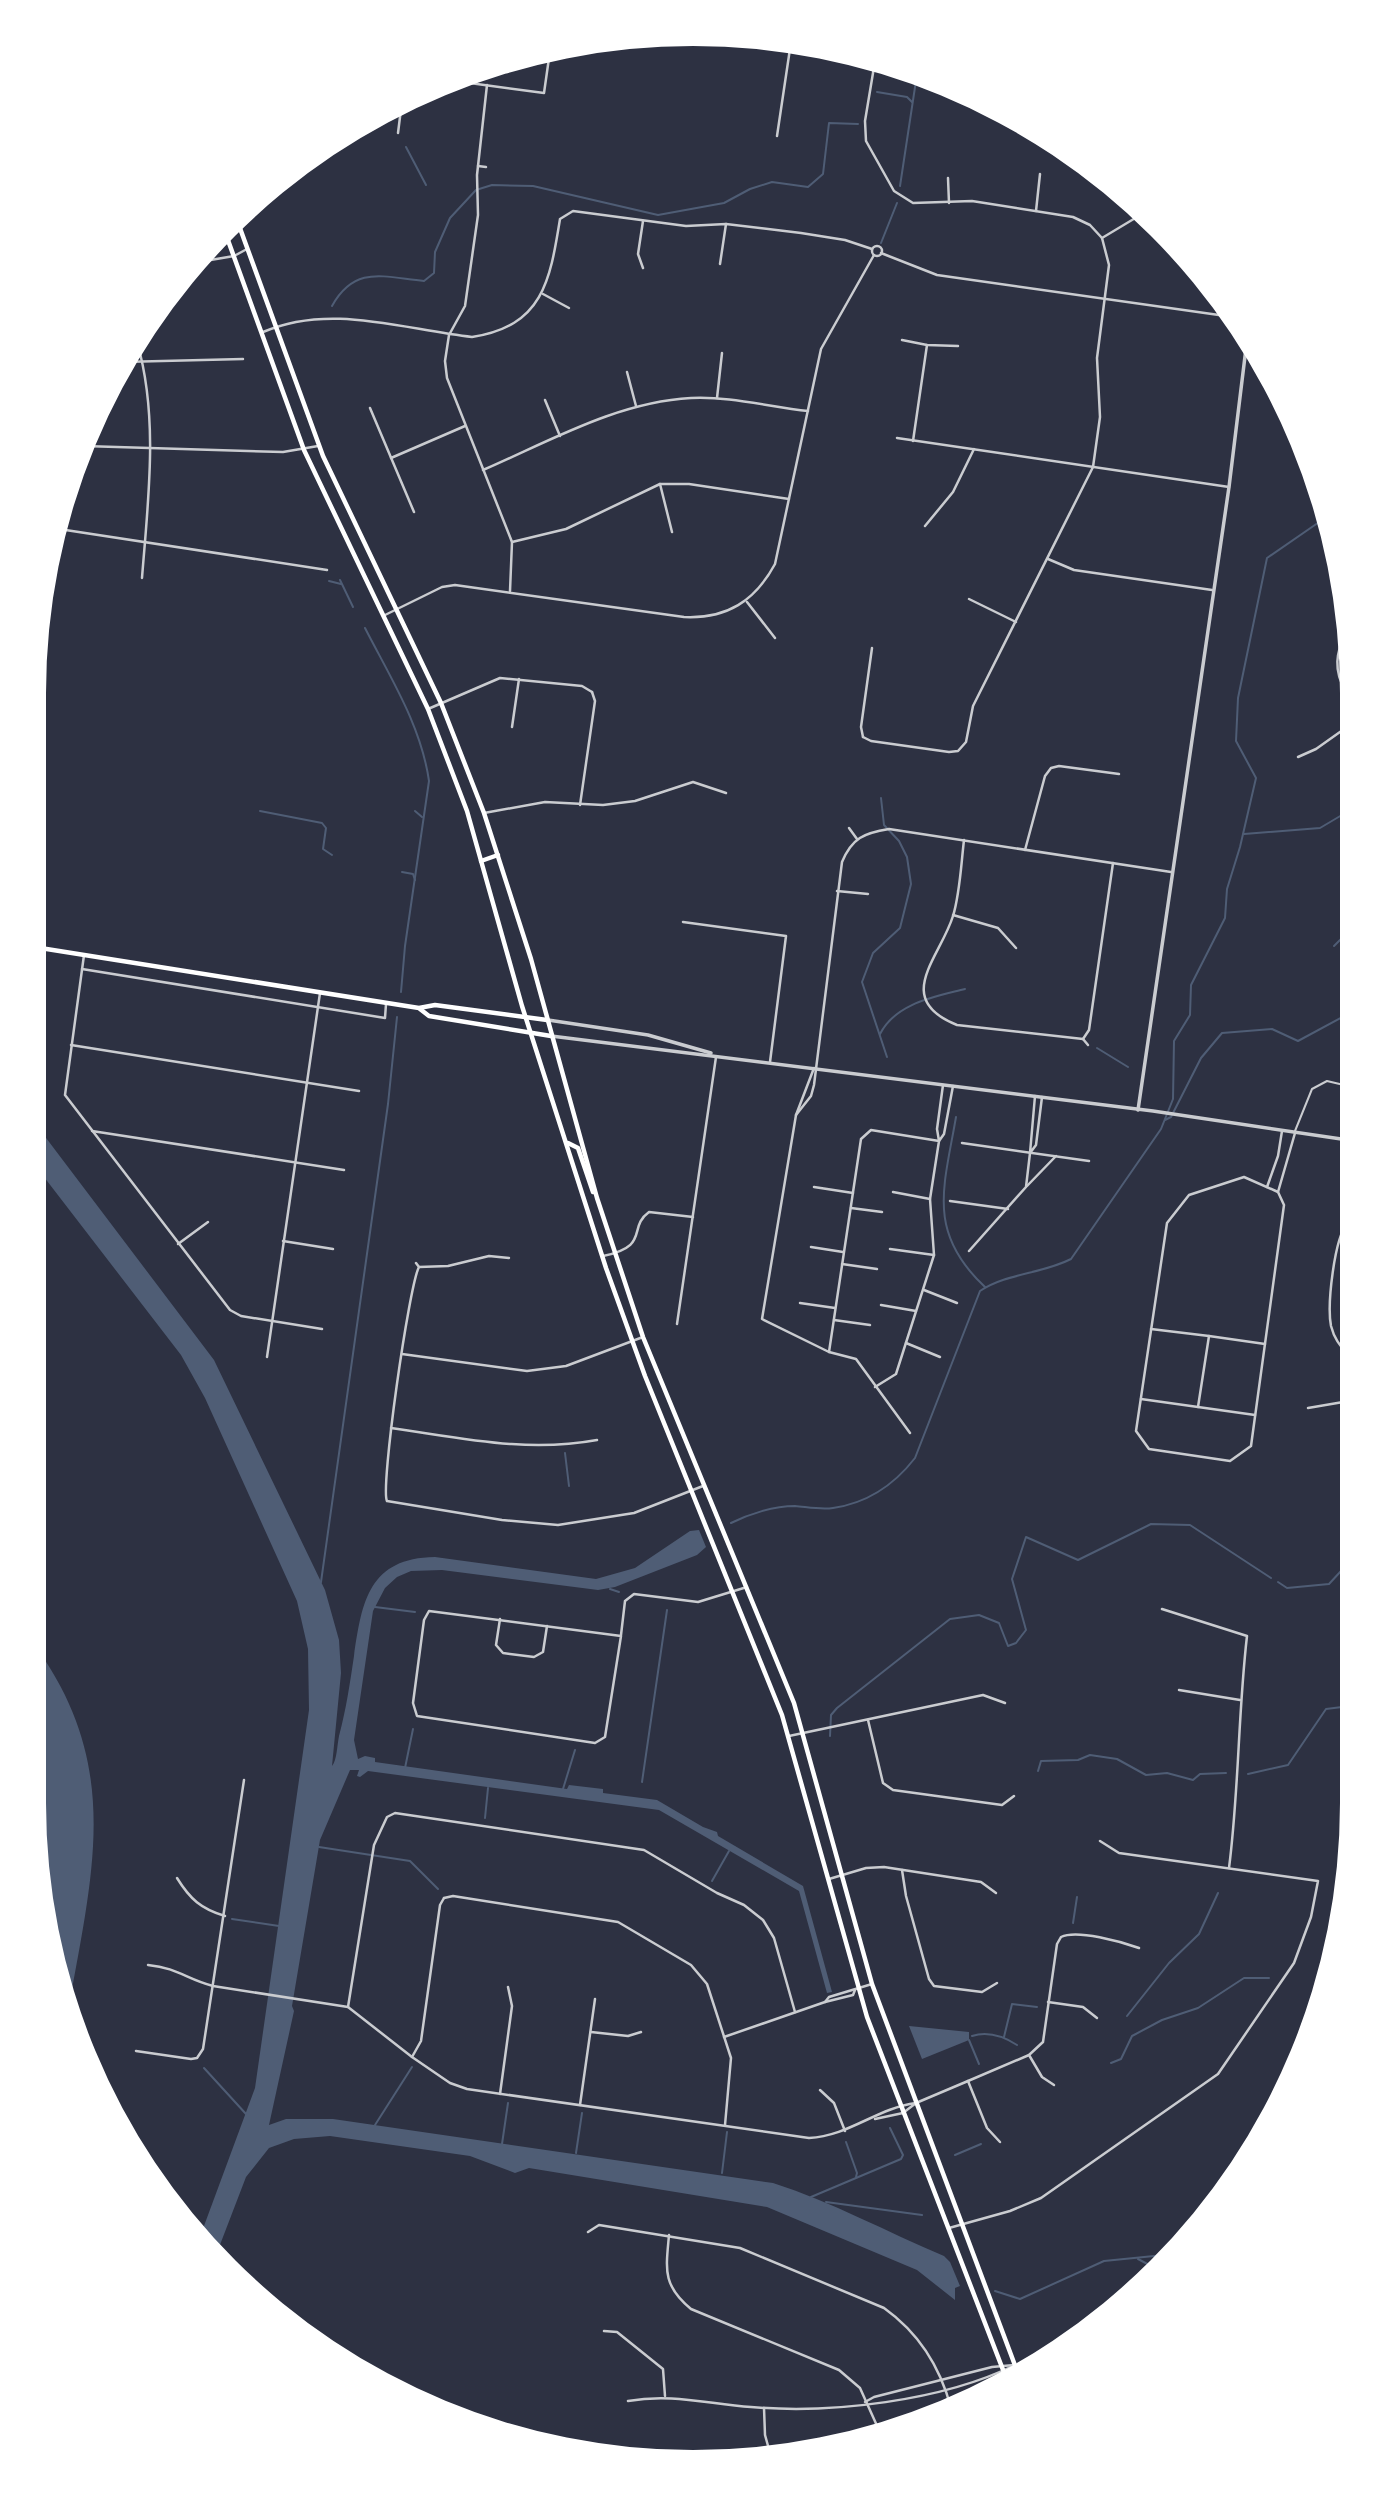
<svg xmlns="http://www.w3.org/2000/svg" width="1385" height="2496" viewBox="0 0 1385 2496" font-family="Poppins,sans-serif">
  <rect width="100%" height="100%" fill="#2d3142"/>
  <g fill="#4f5d75">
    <path d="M34,1122L214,1360L325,1590L339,1640L341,1673L332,1766C337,1760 337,1746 339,1736C346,1710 350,1683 354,1656C362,1601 369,1558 435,1557L596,1579L635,1568L690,1531L699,1530L706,1547L697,1555L615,1587L598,1590L442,1570L411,1571L397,1577L385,1588L373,1611L354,1740L358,1759L365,1756L375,1758V1762L567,1789L569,1785L603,1789V1793L657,1800L703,1827L717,1832L718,1836L803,1886L832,1992L827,1993L799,1891L659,1810L368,1771L360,1777L357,1776L359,1770H350L320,1840L292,2006L294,2011L269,2125L286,2119H333L773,2183C832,2202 887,2232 944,2256L950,2262L960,2286L955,2288V2300L917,2270L767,2207L529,2168L515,2173L470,2156L330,2136L294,2139L269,2148L246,2177L218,2250L201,2234L255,2088L309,1710L308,1649L297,1601L205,1398L181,1355L34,1164Z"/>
    <path d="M33,1643C124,1766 92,1874 68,2012L33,1803Z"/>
    <polygon points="909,2026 969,2032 969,2040 922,2059"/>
  </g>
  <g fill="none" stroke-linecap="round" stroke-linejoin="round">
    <g stroke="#4f5d75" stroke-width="2">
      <polyline points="877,92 907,97 912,102"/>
      <polyline points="406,147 426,185"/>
      <polyline points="900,186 917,74"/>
      <polyline points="881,243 897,203"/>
      <path d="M332,306C355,265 383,277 424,281L434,273L435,252L450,218L476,190L492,185L533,186L658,215L724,203L750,189L772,182L808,187L823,174L829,123L858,124"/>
      <polyline points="340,580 353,607"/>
      <polyline points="329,581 341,584"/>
      <path d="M365,628C390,677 421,725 429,781L405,946L401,992"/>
      <polyline points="881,798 884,825 899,841 907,857 911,884 900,928 873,953 862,982 887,1057"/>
      <polyline points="260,811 322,823 326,828 323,849 332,855"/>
      <polyline points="415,811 422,817"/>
      <polyline points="1244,834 1320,828 1347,812"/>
      <polyline points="402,872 413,874 415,880"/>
      <polyline points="1334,946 1347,933"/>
      <path d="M880,1034C896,1003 934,997 965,989"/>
      <polyline points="1097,1048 1128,1067"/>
      <path d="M956,1117C944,1187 926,1232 985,1287"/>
      <polyline points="1165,1120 1171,1117 1201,1058 1222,1033 1272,1029 1298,1041 1348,1014"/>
      <polyline points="565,1453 569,1486"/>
      <path d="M731,1523C749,1514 774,1506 795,1506C807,1507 821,1510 833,1508C868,1503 894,1485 915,1458L980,1291C1007,1273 1042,1274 1071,1259L1161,1129L1173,1099L1174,1041L1190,1015L1191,985L1225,918L1227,889L1240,847L1256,778L1236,741L1238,698L1267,558L1325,518"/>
      <polyline points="321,1582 388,1104 397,1017"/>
      <polyline points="1278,1582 1287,1588 1329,1584 1341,1571 1349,1577"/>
      <polyline points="610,1589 619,1592"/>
      <polyline points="375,1607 415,1612"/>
      <polyline points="830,1736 831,1715 837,1708 950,1619 979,1615 999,1623 1008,1646 1016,1643 1026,1630 1012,1579 1026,1537 1078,1560 1151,1524 1190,1525 1271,1578"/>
      <polyline points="405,1768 413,1729"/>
      <polyline points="1038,1771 1041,1761 1078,1760 1090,1755 1117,1759 1146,1775 1167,1773 1193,1780 1200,1774 1226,1773"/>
      <polyline points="1248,1774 1288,1765 1326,1709 1350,1706"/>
      <polyline points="642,1782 667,1610"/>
      <polyline points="563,1789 575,1750"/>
      <polyline points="485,1818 488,1788"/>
      <polyline points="319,1847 410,1861 438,1889"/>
      <polyline points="712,1881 729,1851"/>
      <polyline points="232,1919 279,1926"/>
      <polyline points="1073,1923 1077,1897"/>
      <polyline points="1127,2016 1169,1963 1199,1934 1218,1893"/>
      <path d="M972,2036C988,2031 1003,2036 1017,2045"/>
      <polyline points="1004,2037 1012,2004 1037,2007"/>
      <polyline points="969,2040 979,2064"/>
      <polyline points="1111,2063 1121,2059 1132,2036 1162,2020 1198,2008 1244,1978 1269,1978"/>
      <polyline points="204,2068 246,2114"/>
      <polyline points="375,2125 412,2067"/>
      <polyline points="846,2142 857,2173 856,2177"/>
      <polyline points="502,2144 508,2103"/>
      <polyline points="576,2153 582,2113"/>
      <polyline points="955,2155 981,2144"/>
      <polyline points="722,2173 727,2132"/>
      <polyline points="811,2197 901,2159 903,2155 890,2128"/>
      <polyline points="826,2202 922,2215"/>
      <polyline points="1138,2259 1153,2267"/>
      <polyline points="995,2291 1020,2299 1104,2261 1164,2255"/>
    </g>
    <polyline stroke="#caccd0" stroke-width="2" points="1295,1131 1312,1089 1327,1081 1348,1086"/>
    <g stroke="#caccd0" stroke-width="2.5">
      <polyline points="455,81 544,93 550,51"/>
      <polyline points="487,85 477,175 478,215 465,306 449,335 445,361 447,378 512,542 510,591"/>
      <polyline points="398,133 402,101"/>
      <polyline points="777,136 791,42"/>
      <polyline points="478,166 486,167"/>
      <polyline points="948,178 949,203"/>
      <polyline points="1036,211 1040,174"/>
      <polyline points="1102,238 1142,214"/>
      <circle cx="877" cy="251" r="5"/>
      <polyline points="881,253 937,275 1233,317"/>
      <polyline points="193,263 234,256 247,249"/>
      <polyline points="720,264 726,224"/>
      <polyline points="643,268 638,254 643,221"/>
      <polyline points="543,294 569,308"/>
      <path d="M263,332C330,303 401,329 472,337C543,326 550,281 560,219L573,211L686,226L726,224L801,233L845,240L872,249"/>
      <polyline points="902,340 927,345 958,346"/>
      <path d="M137,342C159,417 148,501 142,578"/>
      <polyline points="122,362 243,359"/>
      <polyline points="627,372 636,406"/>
      <polyline points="717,398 722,353"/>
      <polyline points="545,400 560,436"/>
      <polyline points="370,408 414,512"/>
      <polyline points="897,438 1229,487"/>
      <polyline points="913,441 927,345"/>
      <polyline points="84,446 283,452 318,446"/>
      <polyline points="391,458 465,426"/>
      <path d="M483,470C550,441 617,402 691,398C729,396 770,407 808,411"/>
      <polyline points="660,484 672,532"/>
      <polyline points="925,526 953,492 974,449"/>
      <polyline points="59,529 327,570"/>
      <polyline points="512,542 566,529 660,484 689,484 789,499"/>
      <polyline points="1048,559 1074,570 1212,590"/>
      <polyline points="969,599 1016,622"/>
      <polyline points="747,602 775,638"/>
      <path d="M383,616L442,587L455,585L684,617C727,619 755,601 775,564L821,349L874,255"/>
      <path d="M1346,631C1336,653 1333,670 1346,692"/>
      <polyline points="428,709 500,678 582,686 592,692"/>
      <polyline points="512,727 519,679"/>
      <polyline points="863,737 871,741 949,752 958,751 966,742 973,706 1093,467 1100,417 1097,358 1109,265 1102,238 1090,225 1073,217 972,201 913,203 894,191 866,141 865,121 875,61"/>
      <polyline points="863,737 861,727 872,648"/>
      <polyline points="1298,757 1316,749 1347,727"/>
      <polyline points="580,805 595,701 592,692"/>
      <polyline points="484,813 545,802 603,805 635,801 693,782 726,793"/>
      <polyline points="849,828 857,839"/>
      <path d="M964,840C961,865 960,893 953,916C940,958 892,999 957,1025L1083,1039"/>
      <polyline points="1025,850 1045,776 1051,768 1059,766 1119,774"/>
      <polyline points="837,891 868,894"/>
      <polyline points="1343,893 1347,903"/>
      <polyline points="1343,893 1347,886"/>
      <polyline points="953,915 998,928 1016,948"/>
      <polyline points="683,922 786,936 770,1062"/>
      <polyline points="84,955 65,1095 230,1310 241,1316 322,1329"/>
      <polyline points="82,969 385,1018 386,1004"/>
      <polyline points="1083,1039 1089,1030 1113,863"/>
      <polyline points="1083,1039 1088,1045"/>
      <polyline points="71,1045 359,1091"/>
      <polyline points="814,1068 796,1115 762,1319 829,1352 856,1359 910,1433"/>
      <polyline points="943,1085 937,1129 939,1141 944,1134 953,1086"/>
      <polyline points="1035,1096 1030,1153 1036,1145 1042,1097"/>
      <path d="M796,1115L811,1096L814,1085L842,862C852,838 864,833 889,829L1171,872"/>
      <polyline points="92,1131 344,1170"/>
      <polyline points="962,1143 1089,1161"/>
      <polygon points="1244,1177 1278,1192 1284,1205 1251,1446 1230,1461 1149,1449 1136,1431 1167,1223 1189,1195"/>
      <polyline points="1027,1186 1056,1156"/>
      <polyline points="814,1187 853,1193"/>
      <polyline points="1267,1187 1278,1156 1282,1131"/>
      <polyline points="893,1192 930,1199"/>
      <polyline points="1278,1192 1295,1133"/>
      <polyline points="950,1201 1008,1209"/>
      <polyline points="851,1208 882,1212"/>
      <path d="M1348,1222C1334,1238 1327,1305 1331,1326C1334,1338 1340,1347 1349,1355"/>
      <polyline points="283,1241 333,1249"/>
      <polyline points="178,1244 208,1222"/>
      <polyline points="811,1247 843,1252"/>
      <polyline points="890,1249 934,1255"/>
      <polyline points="969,1251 1026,1187 1030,1153"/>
      <path d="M603,1256C651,1246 627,1228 649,1212L693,1217"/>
      <polyline points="416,1263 419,1267 448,1266 489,1256 509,1258"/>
      <polyline points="842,1264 877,1269"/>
      <path d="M419,1267C409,1285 380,1489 387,1501L502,1520L558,1525L634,1513L703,1486"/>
      <polyline points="924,1290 957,1303"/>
      <polyline points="800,1303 835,1308"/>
      <polyline points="881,1305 916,1311"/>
      <polyline points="834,1320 870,1325"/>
      <polyline points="677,1324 716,1057"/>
      <polyline points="1151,1329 1209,1336"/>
      <polyline points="906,1343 940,1357"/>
      <polyline points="829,1352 861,1139 871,1130 939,1141 930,1199 934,1255 896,1374 875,1387"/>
      <polyline points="402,1354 527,1371 566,1366 643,1337"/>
      <polyline points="267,1357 320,993"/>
      <polyline points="1141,1399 1255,1415"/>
      <polyline points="1198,1407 1209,1336 1265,1344"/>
      <polyline points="1308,1408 1349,1401"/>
      <path d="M391,1428C462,1438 526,1453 597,1440"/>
      <path d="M1162,1609L1247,1636C1238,1713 1239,1791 1229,1868"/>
      <polygon points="429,1611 621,1636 605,1737 595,1743 417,1716 413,1703 424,1620"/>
      <polyline points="500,1619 496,1645 503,1653 534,1657 543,1652 547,1626"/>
      <polyline points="621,1635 625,1601 634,1594 698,1602 747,1587"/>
      <polyline points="1179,1690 1240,1700"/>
      <polyline points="868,1720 883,1783 893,1790 1002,1805 1014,1796"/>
      <polyline points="789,1736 983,1695 1005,1703"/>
      <polyline points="902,1870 906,1896 929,1979 934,1986 982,1992 997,1983"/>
      <path d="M177,1878C190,1899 201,1909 225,1916"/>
      <polyline points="829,1879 866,1868 884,1867 981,1882 996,1893"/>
      <polyline points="444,1898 453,1896 618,1922 691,1965 707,1984 731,2058 725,2125"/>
      <path d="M148,1965C178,1968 186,1979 213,1986L348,2007L412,2057L450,2083L467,2089L809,2138C849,2136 877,2108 916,2103"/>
      <polyline points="825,2002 829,1997 872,1984"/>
      <polyline points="1048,2002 1083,2007 1097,2018"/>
      <polyline points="348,2007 374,1845 387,1817 395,1813 644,1850 717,1893 744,1905 763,1920 774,1938 795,2012"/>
      <polyline points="591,2032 628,2036 641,2032"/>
      <polyline points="724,2037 825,2002 853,1995 855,1990"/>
      <polyline points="136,2051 191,2059 197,2058 203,2049 244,1780"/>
      <polyline points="1029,2055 1042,2077 1054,2085"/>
      <polyline points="412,2057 421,2041 440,1905 444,1898"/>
      <path d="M968,2081L1029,2055L1043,2042L1057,1944L1061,1937C1077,1929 1122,1942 1139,1948"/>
      <polyline points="820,2090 834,2103 845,2131"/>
      <polyline points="500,2094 512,2006 508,1987"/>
      <polyline points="580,2105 595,1999"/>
      <polyline points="875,2119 903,2113 916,2103 968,2081 987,2128 1000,2142"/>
      <polyline points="949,2228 1010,2211 1041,2198 1218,2074 1294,1963 1311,1917 1318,1881 1119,1853 1100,1841"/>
      <path d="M588,2232L599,2225L740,2248L884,2308C919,2333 940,2366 951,2408"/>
      <path d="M669,2235C666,2269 662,2285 691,2309L839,2370L860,2388L878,2428"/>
      <polyline points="604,2331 617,2332 663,2369 665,2396"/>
      <path d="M628,2401C672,2393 708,2404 751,2407C831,2414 942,2401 1015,2365"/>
      <polyline points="865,2402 874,2397 992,2367 1014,2365"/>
      <polyline points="764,2408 765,2435 770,2453"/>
    </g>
    <g stroke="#caccd0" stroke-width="3.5">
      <polyline points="548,1020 648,1035 711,1053"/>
      <polyline points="551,1036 1153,1111 1348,1140"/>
      <polyline points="1138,1110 1229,487 1247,340"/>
    </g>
    <g stroke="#fff" stroke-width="4.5">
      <polyline points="237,220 323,456 441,703 484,813 531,959 597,1198 643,1337 794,1703 872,1984 1016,2368"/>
      <polyline points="225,232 304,450 428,709 467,811 522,1006 606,1268 645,1376 782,1715 867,2017 1005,2375"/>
      <polyline points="481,861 498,855"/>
      <polyline points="34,947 419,1008 435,1005 547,1020"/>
      <polyline points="420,1009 429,1016 551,1036"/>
      <polyline points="568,1143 578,1148 593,1192"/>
    </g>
  </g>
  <path d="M0 0H1385V2496H0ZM693 46H693A647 647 0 0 1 1340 693V1803A647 647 0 0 1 693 2450H693A647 647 0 0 1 46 1803V693A647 647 0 0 1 693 46Z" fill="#fff" fill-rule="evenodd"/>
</svg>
